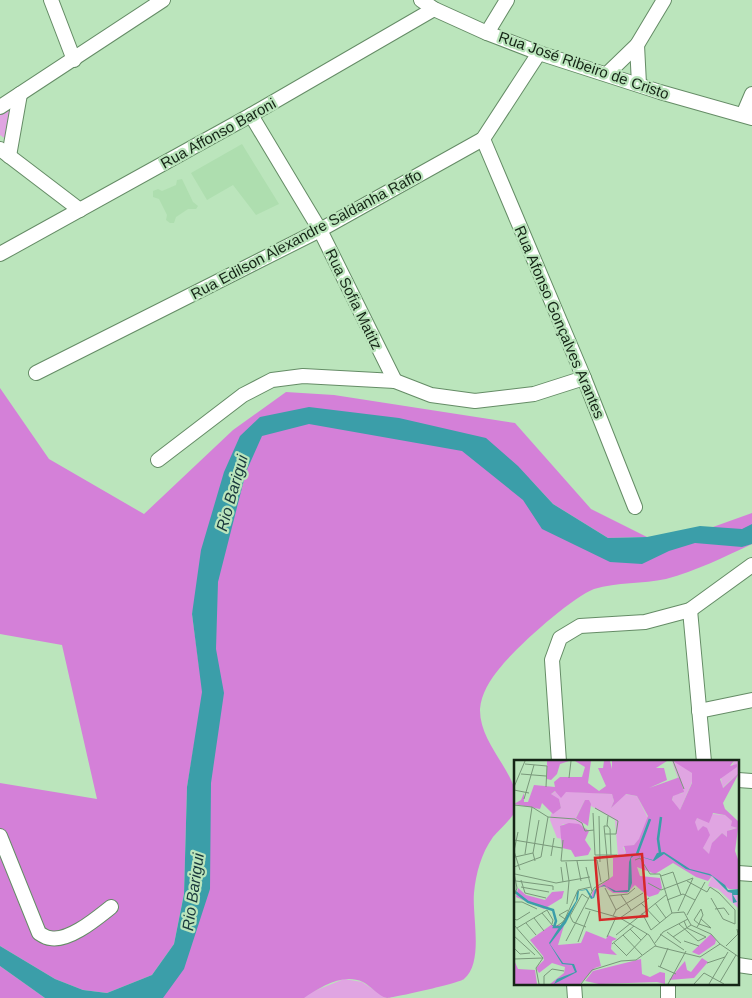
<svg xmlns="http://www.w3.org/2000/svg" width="752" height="998" viewBox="0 0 752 998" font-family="Helvetica,sans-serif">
  <rect width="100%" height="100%" fill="#bbe5bc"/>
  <g fill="#aedeaf">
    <polygon points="242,144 279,204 256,215 233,185 207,200 191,173"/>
    <polygon points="182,179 193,202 198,206 196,209 188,209 176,217 174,223 170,223 166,220 167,215 159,199 153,197 153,191 158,189 162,191 176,185 177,180"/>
  </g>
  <g fill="#e0a5e2">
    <polygon points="15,103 10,142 0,135 0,113"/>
    <polygon points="344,979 362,982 386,998 297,998"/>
  </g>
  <g fill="#d480d8" fill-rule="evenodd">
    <path d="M0,388L49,459L144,514L233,430L286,392L334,395L515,423L591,509L647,537L608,538L553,504L529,478L588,551L699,532L752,513V544C724,557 696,571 666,579C643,584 617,582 594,589C572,597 514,649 499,669C490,680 481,694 480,709C479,747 523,776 516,809C513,818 500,829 493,837C481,854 476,873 474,893C472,917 484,962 464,979C460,983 392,998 387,998C378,996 371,986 363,982C342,973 321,987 304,998H158L184,939L195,740L187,787L184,894L174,944L152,975L107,993L83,990L55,979L0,946V783L97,799L62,645L0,634ZM260,417L242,487L206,580L199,666L192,614Z"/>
    <polygon points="0,966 45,998 0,998"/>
  </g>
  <polygon fill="#3b9ea9" points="309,407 399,418 486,438 518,466 553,504 608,538 647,537 700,526 742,529 752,524 752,544 742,547 695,543 669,551 642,564 610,562 542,529 523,500 462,451 309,424 262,436 246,472 218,582 216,649 224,693 211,783 210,889 184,969 163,998 45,998 0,966 0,946 55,979 83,990 107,993 152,975 174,944 184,894 187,787 202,692 192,614 201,550 224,472 240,436 260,417"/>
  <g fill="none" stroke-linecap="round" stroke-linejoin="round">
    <g stroke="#658c66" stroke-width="16">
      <g id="minor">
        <polyline points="51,0 74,60"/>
        <polyline points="421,0 434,9 487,33 539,53 660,92 752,118"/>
        <polyline points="487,33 507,0"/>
        <polyline points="637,45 639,84"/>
        <polyline points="607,74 637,45 664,0"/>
        <polyline points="0,107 163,0"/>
        <polyline points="251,115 320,230 395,381"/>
        <polyline points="743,115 752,94"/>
        <polyline points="483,139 584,378 635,507"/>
        <polyline points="0,149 80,210"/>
        <polyline points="9,156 20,94"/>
        <polyline points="0,254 251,115 434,9"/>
        <polyline points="36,373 320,230 483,139 539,53"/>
        <polyline points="158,460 243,395 272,380 303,376 395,381 431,395 475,401 534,394 584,378"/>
        <polyline points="690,610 704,762"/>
        <polyline points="699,711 752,700"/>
        <polyline points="559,762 552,660 560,638 580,626 645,622 690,610 752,565"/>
        <polyline points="738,780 752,781"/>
        <path d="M0,836L39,933C42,935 47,938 50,938C69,942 97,918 111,907"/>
        <polyline points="738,873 752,874"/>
        <polyline points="738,965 752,967"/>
        <polyline points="574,984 575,998"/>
        <polyline points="668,984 668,998"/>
      </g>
    </g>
    <use href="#minor" stroke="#fff" stroke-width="14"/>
  </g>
  <g text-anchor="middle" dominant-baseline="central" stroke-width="4.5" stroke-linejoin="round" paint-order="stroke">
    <g font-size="15" fill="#152516" stroke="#bbe5bc">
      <text transform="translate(584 65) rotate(19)">Rua José Ribeiro de Cristo</text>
      <text transform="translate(218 133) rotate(-29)">Rua Affonso Baroni</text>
      <text transform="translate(306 234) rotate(-28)">Rua Edilson Alexandre Saldanha Raffo</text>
      <text transform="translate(354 299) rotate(64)">Rua Sofia Matitz</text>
      <text transform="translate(560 322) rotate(67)">Rua Afonso Gonçalves Arantes</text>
    </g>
    <g font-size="16" font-style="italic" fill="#1a383c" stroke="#bbe5bc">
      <text transform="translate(232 493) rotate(-74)">Rio Barigui</text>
      <text transform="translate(193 892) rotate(-82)">Rio Barigui</text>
    </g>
  </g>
  <g transform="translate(514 760)">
    <rect width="225" height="225" fill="#bbe5bc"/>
    <path d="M158,1L178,3L173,9L178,13V22L166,50L158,42L159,35L169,33ZM220,1H225V13L208,28L207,17L217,10ZM42,31L98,34L100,41L97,48L110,34L123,36L134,58L125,80L120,85L109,87L112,94L104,96L101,60L77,46L75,40H71L62,57L70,61L68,67L65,64H49L46,67L49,79L43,78L36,60L37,54L47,48L45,40L37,34ZM198,54L211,55L218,61V66L223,68L215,70L213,77L208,73L200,81L197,97L189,88L193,74L189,66L184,81L180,57L195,62ZM198,116L214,132L225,131V168L224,148L204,129L194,126Z" fill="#e0a5e2"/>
    <path d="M33,1H55L46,4L43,14L37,20L33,19ZM61,1H77L74,23L85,31L92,26L84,8H89L90,1H96L98,9V1H153L142,8H150L153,20L135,28L166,17L170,32L159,36L158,40L166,50L178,23V13L159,1H220L216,6L223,4V7L206,19L209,28L225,13L209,43L211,49L225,62L221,91L225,102V129H215L198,116L194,121L182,117L159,103L141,114L123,107L126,116L146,118L148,128L144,134L135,137L121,125L113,133H99L90,126L82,129L80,138H77L79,131L99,116V98L108,96L112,93L110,86L120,85L125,79L134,56L123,36L112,34L97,48L100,41L98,34L52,32L47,38L41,31L37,34L45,39L47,48L39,54L28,43L26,49L0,44L7,40L10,33V42H14L20,25L41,27L40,22L46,17H68L71,7ZM199,53L211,55L218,61L217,66L223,68L213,71V77L208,73L198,83L195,94L189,88L196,75L193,68L189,66L184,71L181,62L183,58L195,63ZM71,40H75L77,44L74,66L62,58ZM55,63L65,64L75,71L71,80L77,89L74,95L61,97L57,90L48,88L46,66ZM4,128L12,135L31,140L38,132L50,131L48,138L30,149L2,137ZM52,159L44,185L67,183L72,171L92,179L94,175L103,179L98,181L97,189L103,195L84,193L87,206L81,208L66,224H36L50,213L51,207L38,203L25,213L22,208L30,200L29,196L16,180L37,165H48ZM197,174L202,180L201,184L185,195L178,192ZM188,198L194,202L180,218L155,220L171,201L173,210L177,212ZM127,199L128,214L136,217L146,212L151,213V224L143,222L85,224L71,221L79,211ZM0,200L4,209L21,210L23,224H0Z" fill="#d480d8" fill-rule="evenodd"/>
    <path d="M150,92L176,109L196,114L211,125L214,130L225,129V135H219L223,142L219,143L218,133L214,132L198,116L172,109L150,94L140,101L121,95L117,98L118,123L115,132H100L92,126L84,127L80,138L77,139L72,130L65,131L64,139L52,163L36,184L49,203L60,204L63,212L40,224L43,219L61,212L58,205L48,204L35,183L62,141L63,131L73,129L79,138L81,129L90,125L102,131L114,130L115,102L118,94L139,100L143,93Z" fill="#3b9ea9"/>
    <path fill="none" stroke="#3b9ea9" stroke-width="2.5" d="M146,93L144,79L147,57M123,94L136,59M0,131L14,142L39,150L42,161L40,167H47"/>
    <path fill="none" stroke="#79987a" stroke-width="1" d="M159,1L170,29M11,4L33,6L32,27M7,14L32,16M55,18L57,1M0,27L11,1M0,30L15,33M10,39L20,5M0,45L18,47L34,57L61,59L68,63L71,71L80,70M81,48L104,61L102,74H91M79,53L81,95H103M85,56L86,102M94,56L93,65L96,69L97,95M4,72L0,91L6,110M0,80L48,88M49,80L47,101L83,100L87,122M11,94L18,47M37,96L40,78M1,97L19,93M121,100L126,98L136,114H146L158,153M21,101L19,93L25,60M63,101L67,121M52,102L55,121L53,144M0,107L27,97L34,57M47,107L49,122M72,107L77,127M1,114L42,123L76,117M147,116L159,112L167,135M7,120L11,133L32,138M2,121L39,126V130M173,121L193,132L196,127L205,133L221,150V164L209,159L197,138M134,123L147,130L179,118L164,151M7,127L35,132M91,128L102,150M107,135L117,150M0,136L3,128L0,113M95,136L114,134L121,128M153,140L169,134L181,140M0,142H8L23,149M127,143L146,163M141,143L152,158M71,148L106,158L135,175L142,186M201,149L210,148L215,155M28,153L39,166M128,153L137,170L158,153L170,152L177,165L197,174L206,184M173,155L191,122M99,156L102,150L129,133M20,158L30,171M106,158L135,138M0,159L3,160L16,152M51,159L45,155L54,150M12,163L22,175M165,164L184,181L192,177L173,168L170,161M0,165L29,198M43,166L50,161L64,130L77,127L78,131M72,167L59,162L56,156L68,134L75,139M183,167L185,164L187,159L189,155L187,149L180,160L185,164L197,168L187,159M3,168L33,150L39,160L38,164M116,169L127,180M153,172L167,183M146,174L170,190M102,175L152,135M109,175L128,195M0,176L21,195M93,177L102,157M159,177L177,165M52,181L80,128L95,119L90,66H94M170,181L185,186M64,182L76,151M100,183L113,196M141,183L149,172L174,159M98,184L120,166M212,186L224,174L223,169M0,188L6,194L16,193M113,195L133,174M0,199L29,198M193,203L211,197M144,206L162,214M146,207L154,188M206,222L222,195M25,224L22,208L29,198M30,224V216L38,209L50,211M67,224L78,210L107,201L122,200L141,186L186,197L206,184L225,197M154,224L172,191M180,224L190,213L210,224M195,224L214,192"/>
    <path fill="#d62828" fill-opacity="0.15" stroke="#d62828" stroke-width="2.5" d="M128,94L133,156L86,160L81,98Z"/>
    <rect width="225" height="225" fill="none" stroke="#152516" stroke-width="2.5"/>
  </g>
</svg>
